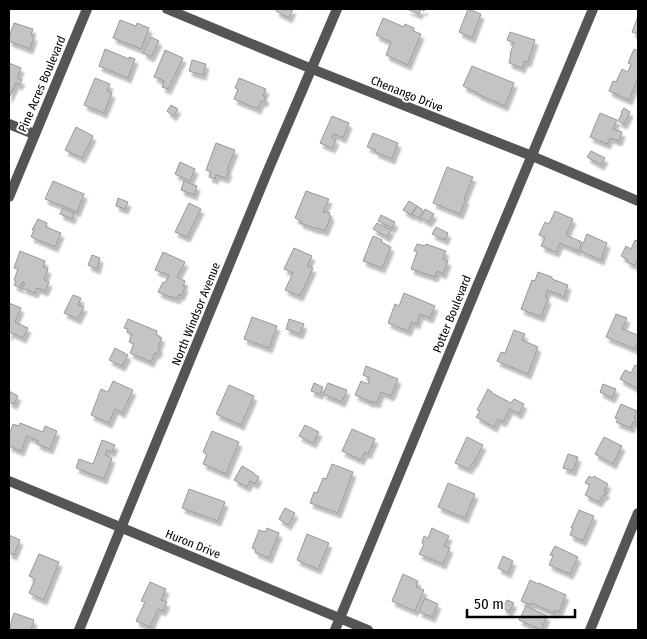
<svg xmlns="http://www.w3.org/2000/svg" width="647" height="639" viewBox="0 0 647 639" font-family="'Fira Sans Condensed',sans-serif">
  <defs>
    <filter id="shadow"><feDropShadow dx="3" dy="5" stdDeviation="1" flood-color="#0004"/></filter>
  </defs>
  <rect width="100%" height="100%" fill="#fff"/>
  <g fill="#c4c4c4" stroke="#999" filter="url(#shadow)">
    <polygon points="277,9 293,9 289,18 276,11"/>
    <polygon points="407,9 425,9 424,11 421,9 419,14"/>
    <polygon points="468,9 481,14 472,38 459,32"/>
    <polygon points="638,16 638,34 632,32"/>
    <polygon points="383,18 404,27 405,24 414,28 413,31 421,34 408,65 386,55 391,42 376,35"/>
    <polygon points="120,20 136,26 137,23 149,28 141,49 113,38"/>
    <polygon points="14,23 33,29 31,35 34,36 30,49 9,41 9,37"/>
    <polygon points="510,32 535,40 528,62 525,61 522,68 509,63 511,54 510,54 514,43 507,40"/>
    <polygon points="151,37 159,41 151,57 143,53"/>
    <polygon points="105,49 129,59 129,57 135,59 128,78 99,66"/>
    <polygon points="634,49 638,51 638,78 629,100 609,91 613,81 616,82 622,69 628,72 631,64 628,63"/>
    <polygon points="165,50 183,58 168,89 162,87 164,81 154,77"/>
    <polygon points="192,60 206,64 203,75 189,71"/>
    <polygon points="9,63 21,68 17,78 22,80 19,85 16,83 9,98"/>
    <polygon points="472,66 514,83 505,106 477,94 478,93 463,86"/>
    <polygon points="95,78 110,84 107,91 112,93 104,113 84,105"/>
    <polygon points="239,78 266,89 263,96 266,98 264,102 261,101 258,109 234,99 238,89 235,88"/>
    <polygon points="171,105 178,109 173,116 167,111"/>
    <polygon points="624,108 630,112 624,124 618,121 622,113 621,112"/>
    <polygon points="600,113 617,120 613,129 622,132 619,141 610,138 607,144 590,137"/>
    <polygon points="332,116 349,123 343,138 334,134 332,138 336,140 332,148 320,143"/>
    <polygon points="76,127 93,136 82,158 65,150"/>
    <polygon points="373,133 398,143 392,159 375,152 376,150 367,147"/>
    <polygon points="216,143 235,150 227,170 229,171 226,178 216,175 215,179 209,177 211,172 206,170"/>
    <polygon points="591,151 605,158 601,165 587,157"/>
    <polygon points="180,162 195,169 190,181 175,174"/>
    <polygon points="447,167 473,177 464,199 466,199 460,214 433,203"/>
    <polygon points="53,181 84,194 77,212 45,199"/>
    <polygon points="184,181 197,186 194,195 181,190"/>
    <polygon points="306,191 329,199 323,212 324,213 325,211 330,213 329,215 331,216 325,231 317,228 317,229 300,223 301,221 295,218"/>
    <polygon points="118,198 128,202 125,209 116,206"/>
    <polygon points="409,201 417,206 411,215 403,210"/>
    <polygon points="189,203 201,209 187,237 175,232"/>
    <polygon points="417,206 423,210 419,218 412,214"/>
    <polygon points="63,208 74,213 72,219 60,214"/>
    <polygon points="425,209 434,214 429,222 421,218"/>
    <polygon points="555,211 573,219 566,235 582,242 578,251 560,243 556,252 541,246 545,238 539,235 545,222 549,224"/>
    <polygon points="381,215 395,222 392,228 378,221"/>
    <polygon points="38,219 47,223 46,227 61,233 55,247 31,237 34,230 32,230"/>
    <polygon points="377,223 391,230 387,237 373,229"/>
    <polygon points="436,227 448,233 445,240 432,234"/>
    <polygon points="587,234 607,243 601,260 580,251"/>
    <polygon points="373,236 382,240 381,242 391,247 382,268 363,261"/>
    <polygon points="635,240 638,241 638,259 635,265 627,262 628,260 621,256 626,246 631,249"/>
    <polygon points="417,244 425,246 426,244 446,251 443,259 448,261 443,274 437,271 435,277 411,269 417,252 414,251"/>
    <polygon points="294,248 312,256 307,266 313,268 300,296 285,290 293,273 284,269"/>
    <polygon points="20,251 45,261 43,267 48,269 44,280 49,282 45,291 37,288 35,293 22,288 25,283 22,282 20,288 14,285 16,281 14,280 18,269 14,268"/>
    <polygon points="163,252 185,262 177,277 185,281 183,286 185,287 181,296 179,294 177,299 170,296 170,297 158,292 163,282 165,283 169,275 155,270"/>
    <polygon points="92,255 100,258 97,269 88,265"/>
    <polygon points="538,272 552,277 552,279 568,285 564,297 548,290 545,297 548,299 541,317 521,309 532,280 535,281"/>
    <polygon points="404,293 435,306 430,318 420,314 417,324 412,322 408,331 388,323 395,304 399,306"/>
    <polygon points="73,295 81,298 78,305 84,307 78,319 64,313"/>
    <polygon points="9,303 21,308 15,322 28,328 23,338 10,332 9,336"/>
    <polygon points="616,314 627,318 622,329 638,335 638,341 635,349 606,337"/>
    <polygon points="252,317 277,326 269,348 244,339"/>
    <polygon points="128,319 157,331 156,335 162,338 158,347 160,348 157,354 155,353 151,362 130,353 134,344 129,342 132,334 127,332 128,329 124,328"/>
    <polygon points="289,319 304,324 300,334 286,329"/>
    <polygon points="514,330 525,334 522,340 538,347 528,374 497,361 501,352 505,353"/>
    <polygon points="115,348 128,355 122,366 109,360"/>
    <polygon points="635,365 638,366 638,389 620,379 625,370 631,373"/>
    <polygon points="366,366 398,379 391,396 381,392 377,403 371,401 370,403 369,402 369,401 355,395 361,381 368,384 370,378 363,375"/>
    <polygon points="113,381 133,390 122,413 115,409 109,423 91,415 101,389 108,392"/>
    <polygon points="314,383 323,387 320,394 311,391"/>
    <polygon points="328,383 347,390 342,402 323,394"/>
    <polygon points="603,384 616,389 612,398 600,392"/>
    <polygon points="229,385 254,396 241,425 216,414"/>
    <polygon points="488,389 492,392 492,393 511,403 514,399 524,404 519,414 510,409 503,422 498,419 494,427 476,417 480,411 477,410"/>
    <polygon points="9,391 18,396 14,404 9,402"/>
    <polygon points="621,404 637,411 634,418 636,420 635,423 633,422 631,428 616,422 618,419 615,418"/>
    <polygon points="20,423 43,432 45,426 57,431 50,449 37,444 38,441 27,436 21,451 9,446 9,435 13,424 19,426"/>
    <polygon points="305,425 319,432 313,443 299,436"/>
    <polygon points="352,429 375,439 368,454 365,452 361,460 342,451"/>
    <polygon points="212,431 239,442 226,474 203,464 207,454 203,452"/>
    <polygon points="467,437 483,445 474,463 473,462 469,469 455,463"/>
    <polygon points="604,437 622,446 613,464 595,454"/>
    <polygon points="102,440 115,445 112,452 107,450 105,455 112,458 104,479 76,468 79,459 93,464"/>
    <polygon points="568,454 578,457 573,471 563,468"/>
    <polygon points="332,464 353,472 338,513 310,503 314,492 317,493 323,478 326,479"/>
    <polygon points="242,466 254,473 254,474 259,477 255,484 250,481 247,487 234,480"/>
    <polygon points="589,476 592,478 594,476 608,484 604,491 607,493 605,495 603,495 599,502 585,495 590,485 585,483"/>
    <polygon points="448,483 475,494 465,518 438,507"/>
    <polygon points="189,489 225,502 218,521 182,508"/>
    <polygon points="285,508 295,513 288,525 279,519"/>
    <polygon points="579,510 594,516 583,541 570,535 573,528 571,528"/>
    <polygon points="267,528 279,533 269,558 255,552 256,550 252,548 259,530 265,532"/>
    <polygon points="432,528 449,536 444,546 450,548 443,564 419,554 424,544 422,543 424,536 428,538"/>
    <polygon points="307,534 329,543 318,569 297,560"/>
    <polygon points="9,535 20,540 14,555 9,553"/>
    <polygon points="555,546 578,557 570,574 549,565 553,556 550,555"/>
    <polygon points="39,554 59,562 44,600 29,593 35,579 29,576"/>
    <polygon points="503,556 513,561 508,573 498,568"/>
    <polygon points="403,574 418,581 416,587 424,590 415,611 392,601"/>
    <polygon points="530,580 538,584 539,583 566,595 559,612 555,610 554,613 531,603 530,605 521,601"/>
    <polygon points="150,582 166,589 161,600 167,602 163,611 158,609 150,627 136,621 145,602 141,601"/>
    <polygon points="425,598 438,604 432,617 419,612"/>
    <polygon points="507,600 514,603 509,612 503,608"/>
    <polygon points="526,606 547,616 541,630 519,620"/>
    <polygon points="14,613 34,620 31,630 9,630"/>
  </g>
  <g fill="none" stroke-linecap="round" stroke-linejoin="round">
    <g stroke="#555" stroke-width="10">
      <polyline points="167,9 312,69 532,156 638,201"/>
      <polyline points="9,124 34,134"/>
      <polyline points="9,197 87,9"/>
      <polyline points="9,481 368,630"/>
      <polyline points="79,630 269,168 337,9"/>
      <polyline points="335,630 476,289 593,9"/>
      <polyline points="590,630 638,513"/>
    </g>
  </g>
  <g text-anchor="middle" dominant-baseline="central" stroke-width="4" stroke-linejoin="round" paint-order="stroke">
    <g font-size="12" fill="#000" stroke="#fff">
      <text transform="translate(42 84) rotate(-67)">Pine Acres Boulevard</text>
      <text transform="translate(407 94) rotate(22)">Chenango Drive</text>
      <text transform="translate(196 314) rotate(-68)">North Windsor Avenue</text>
      <text transform="translate(452 314) rotate(-68)">Potter Boulevard</text>
      <text transform="translate(193 544) rotate(22)">Huron Drive</text>
    </g>
  </g>
  <rect width="647" height="639" fill="none" stroke="#000000" stroke-width="20"/>
  <path d="M467 609v8h108v-8" fill="none" stroke="#000000" stroke-width="2.5"/>
  <text x="474" y="609" font-size="15" fill="#000000" stroke="#ffffff" stroke-width="4" paint-order="stroke">50 m</text>
</svg>
